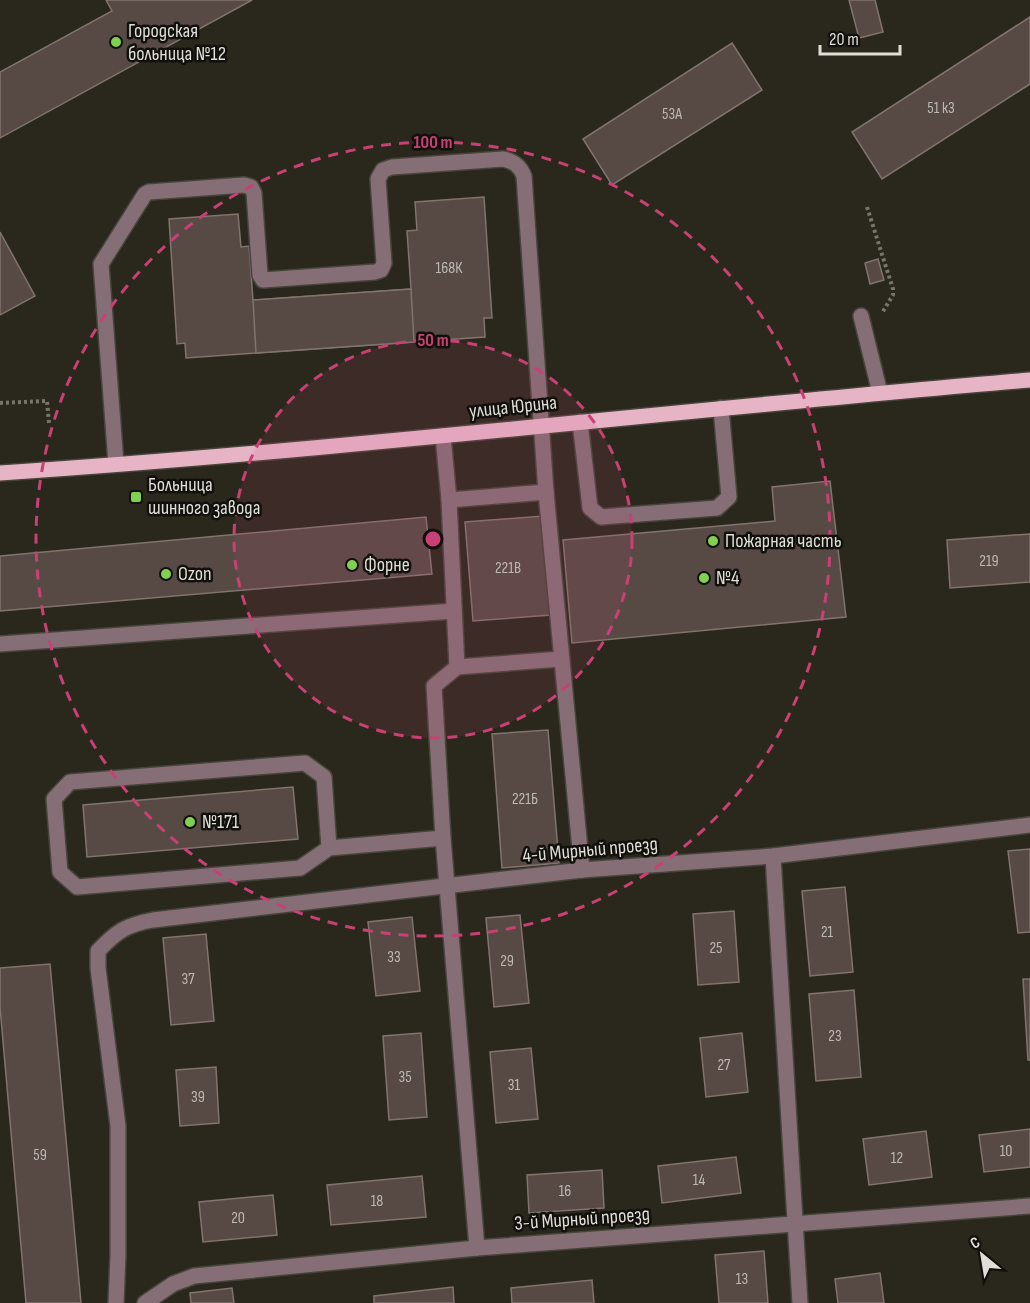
<svg xmlns="http://www.w3.org/2000/svg" width="1030" height="1303" viewBox="0 0 1030 1303" font-family="'Sofia Sans Condensed',sans-serif">
  <rect width="100%" height="100%" fill="#2a281d"/>
  <g fill="#574a45" stroke="#81736e" stroke-width="1.5">
    <polygon points="106,0 252,0 0,138 0,72 112,11"/>
    <polygon points="849,0 875,0 883,32 859,38"/>
    <polygon points="1030,17 1030,84 882,179 852,132"/>
    <polygon points="732,43 762,90 612,185 583,139"/>
    <polygon points="484,197 492,318 484,318 485,337 186,358 185,343 177,344 169,219 238,214 241,247 249,246 253,300 411,289 407,231 417,230 415,202"/>
    <polygon points="0,232 35,296 0,315"/>
    <polygon points="878,259 884,280 870,284 865,263"/>
    <polygon points="411,289 414,342 256,353 253,300"/>
    <polygon points="830,481 846,617 572,643 563,540 775,521 772,487"/>
    <polygon points="543,516 551,615 473,621 465,522"/>
    <polygon points="426,517 432,574 0,611 0,556"/>
    <polygon points="1030,534 1030,582 950,588 947,540"/>
    <polygon points="548,730 559,863 502,868 492,734"/>
    <polygon points="293,787 298,839 87,857 83,805"/>
    <polygon points="1030,849 1030,932 1018,933 1008,851"/>
    <polygon points="845,887 853,972 810,976 802,891"/>
    <polygon points="734,911 739,982 698,985 693,914"/>
    <polygon points="520,915 529,1003 494,1007 486,918"/>
    <polygon points="412,917 420,991 376,996 368,922"/>
    <polygon points="206,934 214,1021 171,1025 163,938"/>
    <polygon points="50,964 81,1303 26,1303 0,1007 0,968"/>
    <polygon points="1023,979 1030,979 1030,1060 1028,1060"/>
    <polygon points="854,990 861,1077 816,1081 809,994"/>
    <polygon points="421,1033 427,1117 389,1120 383,1036"/>
    <polygon points="742,1033 748,1092 706,1097 700,1038"/>
    <polygon points="531,1048 538,1119 496,1123 490,1052"/>
    <polygon points="216,1067 219,1123 180,1126 176,1070"/>
    <polygon points="1030,1129 1030,1167 984,1172 979,1135"/>
    <polygon points="926,1131 932,1177 869,1185 863,1139"/>
    <polygon points="736,1157 741,1193 662,1203 658,1166"/>
    <polygon points="602,1170 604,1208 529,1213 527,1175"/>
    <polygon points="422,1176 426,1217 331,1225 327,1185"/>
    <polygon points="273,1195 277,1235 203,1242 199,1202"/>
    <polygon points="764,1251 768,1303 719,1303 715,1255"/>
    <polygon points="880,1273 884,1303 838,1303 835,1279"/>
    <polygon points="592,1280 594,1303 512,1303 511,1288"/>
    <polygon points="453,1287 454,1303 374,1303 374,1296"/>
    <polygon points="232,1288 234,1303 191,1303 190,1293"/>
  </g>
  <g fill="none" stroke-linecap="round" stroke-linejoin="round">
    <g stroke="#47453b" stroke-width="18">
      <g id="minor">
        <polyline points="861,316 880,393"/>
        <polyline points="580,422 590,508 601,517 717,508 729,497 721,408"/>
        <polyline points="443,436 449,500 457,667 434,686 443,838 477,1248"/>
        <path d="M116,464L101,264L145,194L149,192L244,185L251,187L254,193L260,275L263,280L375,272L381,270L384,263L378,179L383,170L392,167L503,159C514,161 520,166 524,176L546,492L449,500"/>
        <polyline points="546,492 582,870"/>
        <polyline points="0,644 454,611"/>
        <polyline points="457,667 561,659"/>
        <polyline points="329,848 324,777 305,763 70,782 54,799 60,872 77,887 300,868 329,848 443,838"/>
        <polyline points="773,856 800,1303"/>
        <path d="M116,1303L118,1255V1126L98,968V951C117,931 126,925 153,920L582,870L773,856L1030,825"/>
        <polyline points="145,1303 173,1284 194,1276 477,1248 1030,1206"/>
      </g>
    </g>
    <g stroke="#47453b" stroke-width="18">
      <path id="major" d="M0,473C344,450 687,409 1030,380"/>
    </g>
    <g stroke="#77766c" stroke-width="4" stroke-dasharray="3 3" stroke-linecap="butt">
      <polyline points="867,207 893,289 893,295 882,313"/>
      <polyline points="0,403 47,401 49,423"/>
    </g>
    <use href="#minor" stroke="#866e76" stroke-width="15"/>
    <use href="#major" stroke="#e7b4c6" stroke-width="15"/>
  </g>
  <circle cx="433" cy="539" r="199" fill="#c84074" fill-opacity=".12"/>
  <g fill="none" stroke="#c84074" stroke-width="3" stroke-dasharray="10 8">
    <circle cx="433" cy="539" r="199"/>
    <circle cx="433" cy="539" r="397"/>
  </g>
  <g fill="#82d04f" stroke="#11100c" stroke-width="2">
    <circle cx="116" cy="42" r="6"/>
    <rect x="130" y="491" width="12" height="12" rx="3"/>
    <circle cx="713" cy="541" r="6"/>
    <circle cx="352" cy="565" r="6"/>
    <circle cx="166" cy="574" r="6"/>
    <circle cx="704" cy="578" r="6"/>
    <circle cx="190" cy="822" r="6"/>
  </g>
  <g text-anchor="middle" dominant-baseline="central" stroke-width="5" stroke-linejoin="round" paint-order="stroke">
    <g font-size="16" fill="#bdb9b2">
      <text x="941" y="108">51 к3</text>
      <text x="672" y="114">53А</text>
      <text x="449" y="268">168К</text>
      <text x="989" y="561">219</text>
      <text x="508" y="568">221В</text>
      <text x="525" y="799">221Б</text>
      <text x="827" y="932">21</text>
      <text x="716" y="948">25</text>
      <text x="394" y="957">33</text>
      <text x="507" y="961">29</text>
      <text x="188" y="979">37</text>
      <text x="835" y="1036">23</text>
      <text x="724" y="1065">27</text>
      <text x="405" y="1077">35</text>
      <text x="514" y="1085">31</text>
      <text x="198" y="1097">39</text>
      <text x="1006" y="1151">10</text>
      <text x="40" y="1155">59</text>
      <text x="897" y="1158">12</text>
      <text x="699" y="1180">14</text>
      <text x="565" y="1191">16</text>
      <text x="377" y="1201">18</text>
      <text x="238" y="1218">20</text>
      <text x="742" y="1279">13</text>
    </g>
    <g font-size="20" fill="#dfded7" stroke="#11100c" text-anchor="start">
      <text x="128" y="31">Городская<tspan x="128" dy="23">больница №12</tspan></text>
      <text x="148" y="485">Больница<tspan x="148" dy="23">шинного завода</tspan></text>
      <text x="725" y="541">Пожарная часть</text>
      <text x="364" y="565">Форне</text>
      <text x="178" y="574">Ozon</text>
      <text x="716" y="578">№4</text>
      <text x="202" y="822">№171</text>
    </g>
    <g font-size="20" fill="#dfded7" stroke="#11100c">
      <text transform="translate(513 407) rotate(-6)">улица Юрина</text>
      <text transform="translate(590 850) rotate(-5)">4-й Мирный проезд</text>
      <text transform="translate(582 1219) rotate(-4)">3-й Мирный проезд</text>
    </g>
  </g>
  <circle cx="433" cy="539" r="9" fill="#c84074" stroke="#11100c" stroke-width="3"/>
  <g font-size="18" text-anchor="middle" font-weight="bold" fill="#c84074" stroke="#11100c" stroke-width="5" stroke-linejoin="round" paint-order="stroke">
    <text x="433" y="148">100 m</text>
    <text x="433" y="346">50 m</text>
  </g>
  <g transform="translate(982 1255) rotate(330)" stroke="#11100c" stroke-width="4.5" paint-order="stroke">
  <path d="M0-4.5L10 22L0 15L-10 22Z" fill="#dfded7"/>
  <text y="-9" font-size="16" font-weight="bold" text-anchor="middle" fill="#dfded7">С</text>
  </g>
  <path d="M820 45v9h80v-9" fill="none" stroke="#dfded7" stroke-width="3"/>
  <text x="829" y="45" font-size="18" fill="#dfded7" stroke="#11100c" stroke-width="4.5" paint-order="stroke">20 m</text>
</svg>
